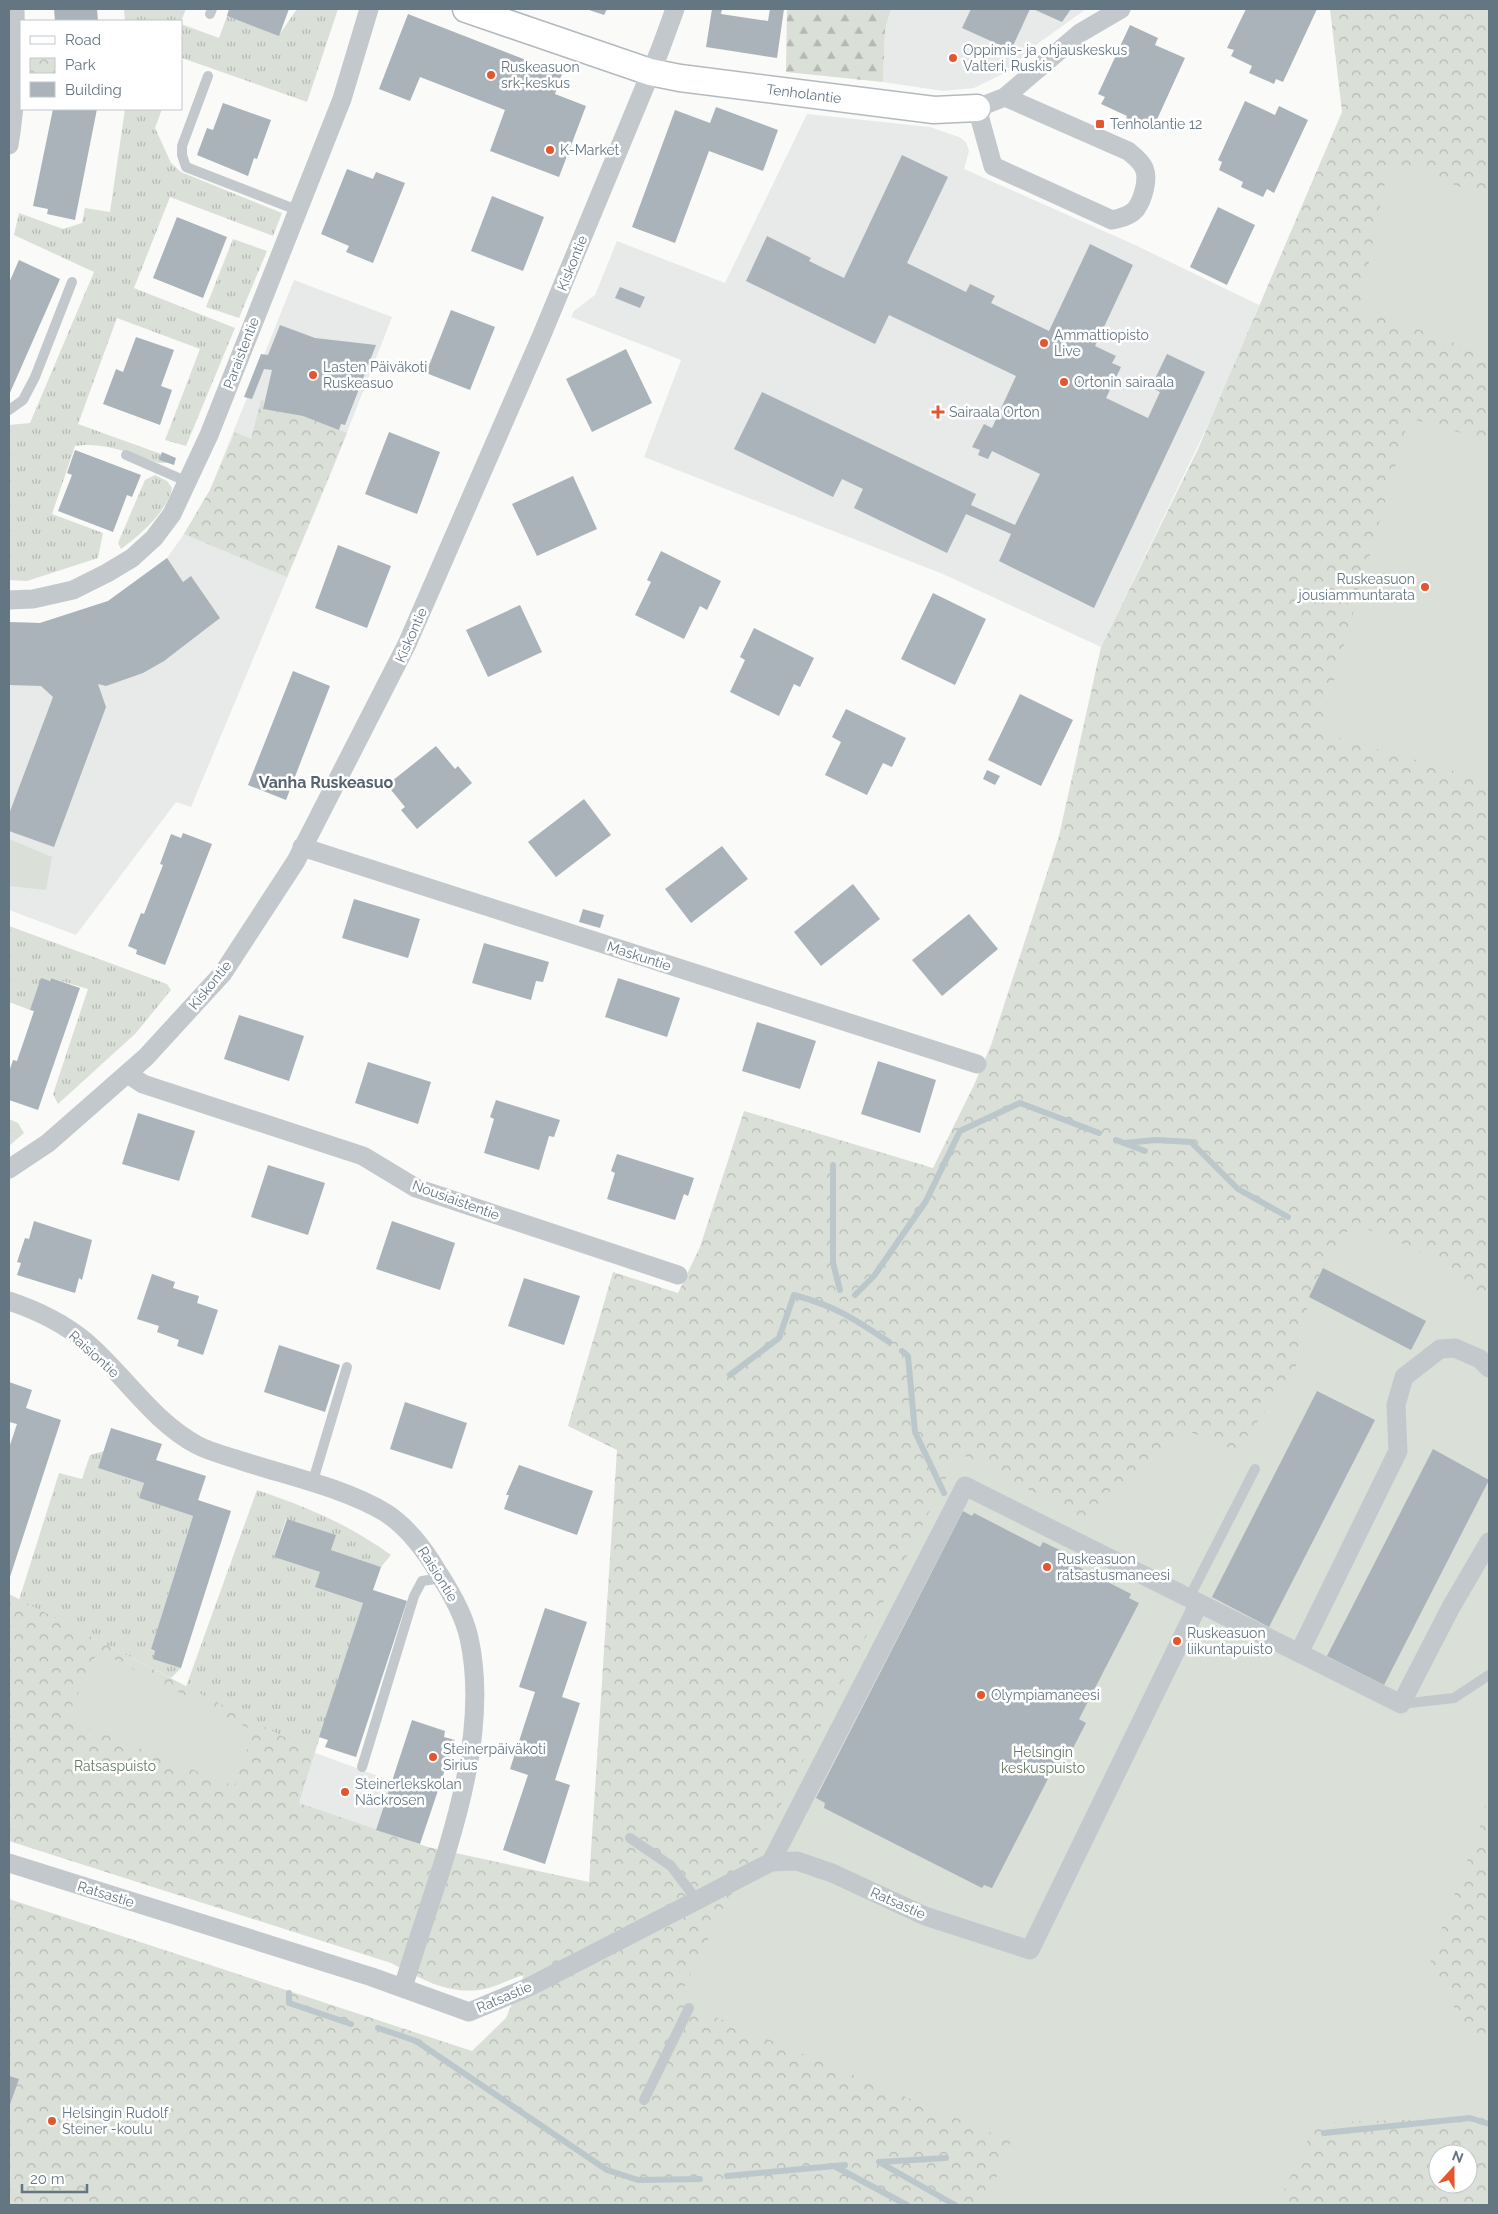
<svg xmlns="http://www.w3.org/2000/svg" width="1498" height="2214" viewBox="0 0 1498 2214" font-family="Raleway,sans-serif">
  <defs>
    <pattern id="grass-tufts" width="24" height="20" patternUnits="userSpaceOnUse" patternTransform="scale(1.25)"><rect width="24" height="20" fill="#dadfd7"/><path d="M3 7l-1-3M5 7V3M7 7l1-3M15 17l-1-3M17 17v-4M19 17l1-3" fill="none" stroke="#b4b9b4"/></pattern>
    <pattern id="forest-firs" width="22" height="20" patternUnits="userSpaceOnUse" patternTransform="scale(1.25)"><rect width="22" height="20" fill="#dadfd7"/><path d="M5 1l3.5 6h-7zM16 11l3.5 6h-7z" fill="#b4b9b4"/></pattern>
    <pattern id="park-crowns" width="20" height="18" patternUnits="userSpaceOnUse" patternTransform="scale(1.25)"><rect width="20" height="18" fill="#dadfd7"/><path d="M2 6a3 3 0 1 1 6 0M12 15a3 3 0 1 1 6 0" fill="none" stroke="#b4b9b4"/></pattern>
  </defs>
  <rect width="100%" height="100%" fill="#fafaf8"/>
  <g fill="#e8e9e9">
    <polygon points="891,9 1086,9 1029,50 1009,71 974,88 943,91 883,82 885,29"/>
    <polygon points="807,114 930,127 959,137 966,142 969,151 964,169 1135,245 1259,305 1232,375 1101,647 943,574 644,457 681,360 571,317 574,311 595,295 617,241 725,283"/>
    <polygon points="294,280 392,317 332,471 191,807 176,802 76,935 9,910 9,622 40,623 108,601 167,558 184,534 210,490"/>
    <polygon points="313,1752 392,1781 376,1830 298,1803"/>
  </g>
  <g fill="url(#grass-tufts)">
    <polygon points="124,9 186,9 181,21 125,21"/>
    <polygon points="297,9 338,9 307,102 182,58 181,60 181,24 219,38 227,16 279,35"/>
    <path d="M125,109H162L155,128L171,163L181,172L282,213L273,236L170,197L134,288L235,328L186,446L165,440L200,349L117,318L78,424L161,454L160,460L168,463H159C132,454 104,441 75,446L52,514L103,533L98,558L27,581L9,580V425L30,423L94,272L14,235L19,213L63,229L82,223L85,208L110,212Z"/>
    <polygon points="233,239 267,251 239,318 206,307"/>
    <path d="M155,475L167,481L172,488C167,512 140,535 121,549L118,543L145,480Z"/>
    <polygon points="9,926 167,984 171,990 136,1033 58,1104 53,1094 88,989 51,978 30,1010 9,1002"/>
    <polygon points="9,1119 18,1123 24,1133 9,1146"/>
    <polygon points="104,1451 98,1468 144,1483 139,1498 193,1516 151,1649 181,1668 171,1678 19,1600 59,1473 82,1479 90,1455"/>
    <path d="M257,1490C307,1507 348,1524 391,1555L381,1567L331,1550L335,1535L286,1519L274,1557L320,1572L363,1603L296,1811L183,1695Z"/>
  </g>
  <polygon fill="url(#forest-firs)" points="787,9 891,9 885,29 883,82 786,72"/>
  <g fill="url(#park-crowns)" fill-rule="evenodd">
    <path d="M1330,9H1489V2205H9V1899L472,2051L506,2018L524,1975C511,1978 497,1987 484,1989C449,1996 420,1978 391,1963L9,1841V1594L313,1752L299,1803L428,1847L589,1882L617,1450L568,1426L613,1272L678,1293L700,1247L744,1111L933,1168L974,1085L991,1045L1059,836L1101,647L1198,449L1342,112ZM1438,2154H1468V2184H1438Z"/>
    <polygon points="261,400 264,401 263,409 303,416 347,433 287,577 184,534 210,490 235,432 251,439"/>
  </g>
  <g fill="#dadfd7">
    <polygon points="1403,165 1489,198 1489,356 1383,316 1359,311 1388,168"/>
    <polygon points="1409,418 1489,441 1489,781 1319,732"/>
    <polygon points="9,839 52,857 46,890 9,886"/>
    <polygon points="1352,1224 1388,1237 1422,1253 1489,1302 1489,1762 1484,1816 1430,1960 1465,2029 1489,2052 1489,2117 1316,2123 1277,2205 996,2205 987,2201 1011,2141 677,2001 724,1907 762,1842 959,1453 1085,1519 1113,1488 1146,1467 1176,1436 1186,1430 1236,1451 1295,1371 1309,1297 1323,1268"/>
    <polygon points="98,1651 254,1731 234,1786 66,1719"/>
  </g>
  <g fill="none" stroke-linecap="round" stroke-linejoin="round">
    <g stroke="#bbc7cb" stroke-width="6">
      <polyline points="1116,1140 1145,1151"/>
      <polyline points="1124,1143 1156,1140 1191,1142 1238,1189 1288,1217"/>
      <polyline points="833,1165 833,1263 840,1290"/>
      <polyline points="855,1295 874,1276 926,1201 960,1131 1020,1103 1099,1133"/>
      <polyline points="902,1351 908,1356 915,1432 944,1493"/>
      <path d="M730,1375L779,1338L794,1295C835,1306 853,1318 889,1342"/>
      <polyline points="289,1993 289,2003 351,2024"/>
      <polyline points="378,2028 416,2041 607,2170 638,2180 700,2179"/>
      <polyline points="1324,2133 1470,2118 1489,2124"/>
      <polyline points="879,2162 955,2205"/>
      <polyline points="880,2162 946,2158"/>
      <polyline points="836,2167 907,2205"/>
      <polyline points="727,2176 845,2165"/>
    </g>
  </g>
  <g fill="#aab3b9">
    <polygon points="54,9 97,9 98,21 55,21"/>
    <polygon points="229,9 289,9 279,36 227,16"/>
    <polygon points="586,9 607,9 604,15"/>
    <polygon points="712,9 722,9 721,14 768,21 770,9 784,9 777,58 706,47"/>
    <polygon points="971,9 1030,9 1011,50 962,28"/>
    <polygon points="1033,9 1071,9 1062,22"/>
    <polygon points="1246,9 1317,9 1283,82 1276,79 1274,84 1249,73 1252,66 1231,56 1234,50 1227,48"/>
    <polygon points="408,14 562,74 555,94 586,106 559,177 490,151 505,110 420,77 410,101 379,89"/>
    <polygon points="1130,25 1158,38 1155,45 1185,58 1154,126 1149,124 1145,131 1125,122 1127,116 1101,104 1105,97 1098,94"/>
    <polygon points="1245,101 1275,115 1279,106 1308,120 1274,193 1267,189 1263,197 1241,187 1243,182 1219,170 1222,162 1218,160"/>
    <polygon points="223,103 271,120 257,159 254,158 248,176 197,155 207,128 213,130"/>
    <polygon points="716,107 778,130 763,171 709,151 675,243 632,227 675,110 710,123"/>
    <polygon points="53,109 97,109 75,220 47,214 48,209 33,206"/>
    <polygon points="902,155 948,177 907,263 966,292 970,284 995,296 991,303 1049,331 1090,244 1133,265 1095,346 1116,356 1112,363 1121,367 1106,398 1148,418 1160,392 1151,387 1167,354 1205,372 1094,608 999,561 1011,534 966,514 947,553 854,508 863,489 842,479 833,497 734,449 762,392 976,494 971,505 1015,525 1040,474 992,451 988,459 978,455 980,450 972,447 984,424 992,428 1016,376 889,315 875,344 746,281 767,236 811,258 809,261 844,278"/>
    <polygon points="347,169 373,179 376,172 405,183 373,263 346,252 349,246 321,234"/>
    <polygon points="492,196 544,217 523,271 471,251"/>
    <polygon points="1218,207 1255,225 1227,285 1190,267"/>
    <polygon points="177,217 227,237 203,298 153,278"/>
    <polygon points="19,260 60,279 9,395 9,283"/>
    <polygon points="620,287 645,297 640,308 615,298"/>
    <polygon points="451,310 495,327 470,390 426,373"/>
    <polygon points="280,325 315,338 376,345 345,425 341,424 339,430 303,416 263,409 272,370 264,369 252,399 244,397 261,354 268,355"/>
    <polygon points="136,337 174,350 161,386 172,390 160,425 103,404 116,369 123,372"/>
    <polygon points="626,349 652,403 592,432 566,379"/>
    <polygon points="389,432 440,452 417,514 365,494"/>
    <polygon points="75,450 141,475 132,497 127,495 113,532 58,511 72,475 67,473"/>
    <polygon points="162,452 176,458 174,465 159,460"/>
    <polygon points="573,476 597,529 537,556 512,504"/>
    <polygon points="338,545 391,566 367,628 315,608"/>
    <polygon points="661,551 721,581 707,610 700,606 684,639 635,615 651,582 647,580"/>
    <polygon points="167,558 183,582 191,576 220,618 164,661 143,673 106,686 98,684 106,707 54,847 9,831 9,814 53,697 41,686 9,685 9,622 40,623 108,601"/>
    <polygon points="933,593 986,619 955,685 901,659"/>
    <polygon points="520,605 542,652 488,677 466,630"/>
    <polygon points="754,628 814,658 800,687 794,684 779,716 730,692 745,660 740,657"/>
    <polygon points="293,671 330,686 286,800 248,785"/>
    <polygon points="1020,694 1073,720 1041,786 988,760"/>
    <polygon points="846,709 906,738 892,767 883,763 867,795 825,775 841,742 832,737"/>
    <polygon points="436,746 455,769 458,766 472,783 417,829 401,810 405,807 387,785"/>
    <polygon points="987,770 1000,776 995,785 983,779"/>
    <polygon points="584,799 611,835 556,877 528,842"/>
    <polygon points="183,833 212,844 165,965 136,954 137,950 128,946 141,913 144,914 163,865 160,864 171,834 181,838"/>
    <polygon points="722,846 748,879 691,923 665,889"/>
    <polygon points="853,884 880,919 821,966 794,932"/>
    <polygon points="354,899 420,919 408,958 342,938"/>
    <polygon points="583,909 604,915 600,928 579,922"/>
    <polygon points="969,914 998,949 942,996 912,960"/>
    <polygon points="484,943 549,962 543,982 536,981 531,1000 472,983"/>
    <polygon points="41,978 50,981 51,978 80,988 38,1110 9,1100 9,1072 13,1060 17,1061 34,1011 30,1010"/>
    <polygon points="618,978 680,998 667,1037 605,1017"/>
    <polygon points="239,1015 304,1036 289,1081 224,1059"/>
    <polygon points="757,1022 816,1041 800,1089 742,1071"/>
    <polygon points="878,1061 936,1080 920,1133 861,1114"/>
    <polygon points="368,1062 431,1082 418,1124 355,1103"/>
    <polygon points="496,1100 560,1120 554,1137 549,1136 539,1170 484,1153 494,1119 490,1117"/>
    <polygon points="138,1113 195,1131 179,1181 122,1164"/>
    <polygon points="617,1154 694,1178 688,1196 684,1194 675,1220 607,1199 615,1173 611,1171"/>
    <polygon points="268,1165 325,1183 308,1235 251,1217"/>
    <polygon points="34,1221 92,1240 82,1280 79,1278 75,1293 17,1275 21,1263 17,1262 25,1238 29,1239"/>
    <polygon points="392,1221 455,1243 440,1290 376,1269"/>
    <polygon points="1323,1268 1426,1321 1411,1350 1309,1297"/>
    <polygon points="152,1274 175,1282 173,1288 199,1296 197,1303 218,1310 203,1355 177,1346 179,1340 157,1332 159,1326 137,1319"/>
    <polygon points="524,1278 580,1296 564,1345 508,1326"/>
    <polygon points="279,1345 340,1365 325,1412 264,1392"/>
    <polygon points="9,1382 32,1390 26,1408 61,1420 9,1580 9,1448 17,1424 9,1422"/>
    <polygon points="1317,1391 1375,1420 1269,1627 1212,1597"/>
    <polygon points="405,1402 467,1423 452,1469 390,1449"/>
    <polygon points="111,1428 162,1444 156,1460 206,1476 198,1500 231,1511 181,1668 153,1659 155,1651 151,1649 193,1516 139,1498 144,1483 98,1468"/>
    <polygon points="1433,1449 1489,1480 1384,1685 1327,1656"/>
    <polygon points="519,1465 593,1491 577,1535 504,1509 509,1495 506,1495"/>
    <polygon points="963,1511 972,1516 974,1513 1040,1547 1043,1542 1068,1554 1065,1560 1131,1594 1129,1598 1139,1603 1079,1719 1086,1723 1059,1775 1052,1771 992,1888 984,1885 982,1888 824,1808 825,1803 816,1798"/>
    <polygon points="287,1519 336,1535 331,1550 381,1567 373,1590 407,1601 356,1757 325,1747 328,1740 319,1737 363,1603 315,1587 320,1572 274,1557"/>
    <polygon points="545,1608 587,1622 562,1697 580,1703 555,1780 570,1785 545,1864 503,1850 528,1775 510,1769 535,1692 519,1687"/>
    <polygon points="412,1720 445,1731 444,1737 455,1740 420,1844 376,1830"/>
    <polygon points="9,2076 19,2079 9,2107"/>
  </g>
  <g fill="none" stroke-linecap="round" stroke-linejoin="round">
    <g stroke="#b3babf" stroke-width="29">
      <g id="secondary">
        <path id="s1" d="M466,9L650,72L680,78L934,110L977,108"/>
      </g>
    </g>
    <g stroke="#c3c8cc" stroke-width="10">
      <polyline points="210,14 212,9"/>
      <polyline points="208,76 182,146 182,155 186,167 297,210"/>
      <polyline points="9,410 23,400 35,377 72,282"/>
      <polyline points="126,455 188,482"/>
      <polyline points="312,1484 347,1367"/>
      <polyline points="1189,1598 1255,1469"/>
      <polyline points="1401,1704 1454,1698 1489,1675"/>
      <polyline points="362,1767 414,1596 422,1581 442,1578"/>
      <polyline points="630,1838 671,1866 696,1899"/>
      <polyline points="644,2100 689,2008"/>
    </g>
    <g stroke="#c3c8cc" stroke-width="19">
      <path d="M1005,97L1128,151C1133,155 1141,161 1144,168C1149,179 1143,199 1136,209C1130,216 1121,218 1112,220L993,166L977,108L1005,97L1080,33L1121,9"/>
      <path d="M9,145C17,100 16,54 15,9"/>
      <polyline points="9,600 33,599 73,590 107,573 132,558 154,538 172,514 209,435 342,99 369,9"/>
      <polyline points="302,847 977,1064"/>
      <polyline points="128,1074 143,1084 363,1156 416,1188 678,1275"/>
      <polyline points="9,1169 48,1143 146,1057 223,973 296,861 407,644 541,337 660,50 675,9"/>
      <path d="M9,1301C36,1310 63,1323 85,1341C124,1374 151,1420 197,1445C210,1452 227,1456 242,1461C288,1476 345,1488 386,1513C409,1528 425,1550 439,1574C452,1594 464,1615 469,1638C494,1750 434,1881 403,1988"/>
      <polyline points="1299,1653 1398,1451 1396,1405 1404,1377 1440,1349 1455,1348 1480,1359 1489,1368"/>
      <polyline points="771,1862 965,1486 1199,1603"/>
      <polyline points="9,1863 372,1977 469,2012 529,1987 771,1862 797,1861 832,1873 925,1916 1030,1950 1199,1603 1401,1704 1451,1607 1489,1542"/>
    </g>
    <use href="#secondary" stroke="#fff" stroke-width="26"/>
  </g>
  <g fill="#e4572e" stroke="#fff" stroke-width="2">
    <circle cx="953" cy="58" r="5"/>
    <circle cx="491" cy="75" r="5"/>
    <rect x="1095" y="119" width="10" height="10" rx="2.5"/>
    <circle cx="550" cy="150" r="5"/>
    <circle cx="1044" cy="343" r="5"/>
    <circle cx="313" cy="375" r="5"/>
    <circle cx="1064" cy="382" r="5"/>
    <path d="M935.5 404.5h5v5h5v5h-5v5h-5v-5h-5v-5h5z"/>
    <circle cx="1425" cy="587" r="5"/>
    <circle cx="1047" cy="1567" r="5"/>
    <circle cx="1177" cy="1641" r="5"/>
    <circle cx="981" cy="1695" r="5"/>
    <circle cx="433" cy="1757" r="5"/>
    <circle cx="345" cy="1792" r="5"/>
    <circle cx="52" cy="2121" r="5"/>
  </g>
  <g text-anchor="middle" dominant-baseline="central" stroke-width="5" stroke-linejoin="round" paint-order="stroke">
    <g font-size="14" fill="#657683" stroke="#fff" text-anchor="start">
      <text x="963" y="50">Oppimis- ja ohjauskeskus<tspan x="963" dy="16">Valteri, Ruskis</tspan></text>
      <text x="501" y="67">Ruskeasuon<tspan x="501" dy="16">srk-keskus</tspan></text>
      <text x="1110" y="124">Tenholantie 12</text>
      <text x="560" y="150">K-Market</text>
      <text x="1054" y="335">Ammattiopisto<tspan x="1054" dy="16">Live</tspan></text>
      <text x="323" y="367">Lasten Päiväkoti<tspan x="323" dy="16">Ruskeasuo</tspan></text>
      <text x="1074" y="382">Ortonin sairaala</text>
      <text x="949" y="412">Sairaala Orton</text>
      <text x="1415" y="579" text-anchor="end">Ruskeasuon<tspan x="1415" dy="16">jousiammuntarata</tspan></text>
      <text x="1057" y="1559">Ruskeasuon<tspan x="1057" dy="16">ratsastusmaneesi</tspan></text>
      <text x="1187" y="1633">Ruskeasuon<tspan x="1187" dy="16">liikuntapuisto</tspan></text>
      <text x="991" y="1695">Olympiamaneesi</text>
      <text x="443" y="1749">Steinerpäiväkoti<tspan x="443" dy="16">Sirius</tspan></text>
      <text x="355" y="1784">Steinerlekskolan<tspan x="355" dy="16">Näckrosen</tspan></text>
      <text x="62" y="2113">Helsingin Rudolf<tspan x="62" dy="16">Steiner -koulu</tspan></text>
    </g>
    <g font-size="14" fill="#657683" stroke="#fff">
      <text stroke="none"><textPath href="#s1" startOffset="350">Tenholantie</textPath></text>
      <text transform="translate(572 263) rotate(-68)">Kiskontie</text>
      <text transform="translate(241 353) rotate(-69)">Paraistentie</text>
      <text transform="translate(411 635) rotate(-66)">Kiskontie</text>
      <text transform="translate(639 956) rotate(18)">Maskuntie</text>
      <text transform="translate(210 985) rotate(-51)">Kiskontie</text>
      <text transform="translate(456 1200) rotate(20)">Nousiaistentie</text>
      <text transform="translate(94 1354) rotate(42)">Raisiontie</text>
      <text transform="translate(438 1574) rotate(58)">Raisiontie</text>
      <text transform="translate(106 1894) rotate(17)">Ratsastie</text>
      <text transform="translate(898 1903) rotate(24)">Ratsastie</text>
      <text transform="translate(504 1997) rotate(-23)">Ratsastie</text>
    </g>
    <g font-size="14" fill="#687a64" stroke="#fff">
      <text x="1043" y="1752">Helsingin<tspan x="1043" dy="16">keskuspuisto</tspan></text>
      <text x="115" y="1766">Ratsaspuisto</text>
    </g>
    <g font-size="16" font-weight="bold" fill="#57646e" stroke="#fff">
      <text x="326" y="782">Vanha Ruskeasuo</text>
    </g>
  </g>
  <rect width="1498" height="2214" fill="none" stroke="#657683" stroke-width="20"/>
  <rect x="20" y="20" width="162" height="90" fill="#ffffff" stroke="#c1c8cd"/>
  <rect x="30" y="36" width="25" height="8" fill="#ffffff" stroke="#c1c8cd"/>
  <text x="65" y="45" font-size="15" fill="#657683">Road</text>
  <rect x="30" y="58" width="25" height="15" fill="url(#park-crowns)" stroke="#c1c8cd"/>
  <text x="65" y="70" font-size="15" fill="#657683">Park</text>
  <rect x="30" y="82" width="25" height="15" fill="#aab3b9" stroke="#c1c8cd"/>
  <text x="65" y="95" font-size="15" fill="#657683">Building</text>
  <g transform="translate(1453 2169) rotate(21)"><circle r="24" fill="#ffffff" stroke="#c1c8cd"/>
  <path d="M0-4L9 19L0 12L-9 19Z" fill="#e4572e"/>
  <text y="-8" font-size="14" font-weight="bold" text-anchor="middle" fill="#657683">N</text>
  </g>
  <path d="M22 2184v8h65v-8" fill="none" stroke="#657683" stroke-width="2.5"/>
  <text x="30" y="2184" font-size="15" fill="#657683" stroke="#ffffff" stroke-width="4" paint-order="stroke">20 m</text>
</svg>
